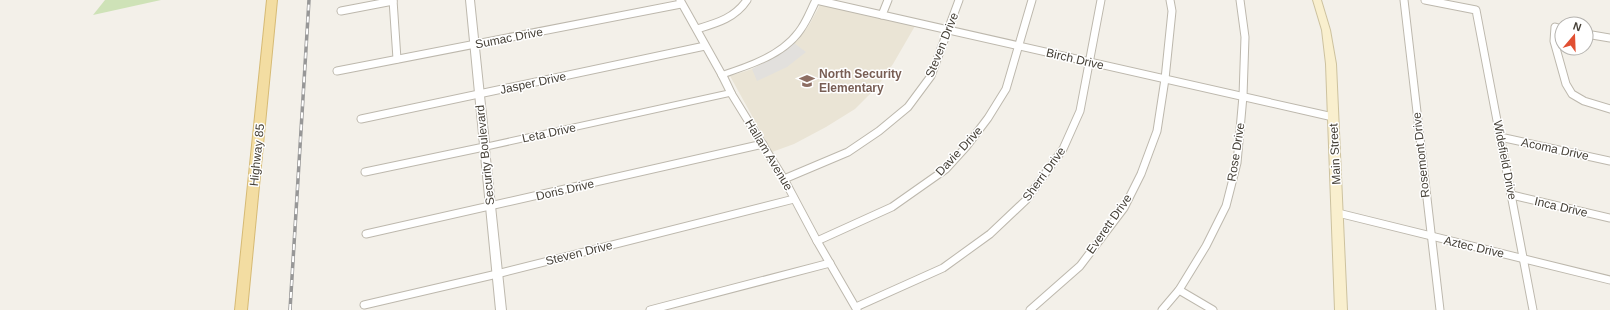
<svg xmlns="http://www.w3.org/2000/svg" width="1610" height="310" viewBox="0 0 1610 310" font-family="Arial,sans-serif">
  <rect width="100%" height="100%" fill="#f3f0e9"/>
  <polygon fill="#eae4d5" points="820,5 915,26 893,64 877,87 855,109 826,127 794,144 772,152 730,76 752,69 773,58 799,39 809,25"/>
  <polygon fill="#cee2b7" points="105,0 161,0 93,15"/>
  <polygon fill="#e2e0dd" points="794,43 806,52 787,67 757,81 752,69 773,58"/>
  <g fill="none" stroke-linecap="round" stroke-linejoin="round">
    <g stroke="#bdb8ad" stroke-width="9">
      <g id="minor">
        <polyline points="393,0 397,59"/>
        <polyline points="680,0 722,75"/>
        <polyline points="816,0 1333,117"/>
        <polyline points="1404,0 1440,310"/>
        <polyline points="1425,0 1476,10 1533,310"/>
        <polyline points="341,11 393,1"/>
        <polyline points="882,15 888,0"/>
        <path d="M697,29C717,23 735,18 747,0"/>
        <polyline points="1562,29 1555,27 1554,41 1566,84 1572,94 1584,101 1610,109"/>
        <polyline points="1586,34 1610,38"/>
        <polyline points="337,71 681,4"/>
        <polyline points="731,93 784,179 817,241 857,310"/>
        <polyline points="361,119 705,46"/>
        <polyline points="1500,137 1610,161"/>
        <polyline points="365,172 484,147"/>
        <polyline points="784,179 848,152 879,131 908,107 931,76 959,0"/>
        <polyline points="1512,195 1610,218"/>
        <polyline points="1338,213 1610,280"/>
        <polyline points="366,234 763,144"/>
        <polyline points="817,241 892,207 946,169 966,147 988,118 1006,89 1032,0"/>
        <polyline points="1179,290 1213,310"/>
        <polyline points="364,305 497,274 794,199"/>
        <polyline points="856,307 943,268 990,234 1026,200 1063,149 1080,111 1101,0"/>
        <polyline points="650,310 830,263"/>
        <polyline points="1030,310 1080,266 1124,208 1141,174 1157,131 1165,79 1172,11 1170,0"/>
        <polyline points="1162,310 1179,290 1206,246 1226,206 1237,163 1243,96 1245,37 1240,0"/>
      </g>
    </g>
    <g stroke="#bdb8ad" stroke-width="2">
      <path id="tertiary" d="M466,0H474L489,143L726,91L718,75L719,73C746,64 778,54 796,30C803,21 807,10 812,0H820C814,12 809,25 800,36C782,58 753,67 727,76L735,93L734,95L489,149L506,310H496Z"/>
    </g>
    <g stroke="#cdc29e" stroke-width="2">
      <polygon id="secondary" points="1313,0 1321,0 1330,30 1336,64 1347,310 1335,310 1326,64 1322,30"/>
    </g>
    <g stroke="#d6ba74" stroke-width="2">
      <polygon id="primary" points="267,0 277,0 247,310 235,310"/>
    </g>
    <use href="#minor" stroke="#fff" stroke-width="7"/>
    <use href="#tertiary" fill="#fff" fill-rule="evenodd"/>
    <use href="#secondary" fill="#f9efce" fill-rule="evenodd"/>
    <use href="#primary" fill="#f3dda2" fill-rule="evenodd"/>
    <g stroke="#979797" stroke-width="3.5">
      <polyline id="rail" points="290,310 309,0"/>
    </g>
    <use href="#rail" stroke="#fff" stroke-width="2" stroke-dasharray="6" stroke-linecap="butt"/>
  </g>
  <defs>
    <g id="school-bare" transform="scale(1.2)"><path d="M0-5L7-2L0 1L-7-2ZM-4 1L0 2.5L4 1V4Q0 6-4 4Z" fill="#8d6e63" stroke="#fff" stroke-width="2.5" paint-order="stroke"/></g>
  </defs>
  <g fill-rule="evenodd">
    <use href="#school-bare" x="807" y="81"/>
  </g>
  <g text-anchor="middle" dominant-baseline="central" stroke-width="3" stroke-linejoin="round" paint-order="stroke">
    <g font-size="12" fill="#464138" stroke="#fff">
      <text transform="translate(509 38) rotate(-11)">Sumac Drive</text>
      <text transform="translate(942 45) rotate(-68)">Steven Drive</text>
      <text transform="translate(1075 59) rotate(13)">Birch Drive</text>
      <text transform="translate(533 83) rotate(-12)">Jasper Drive</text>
      <text transform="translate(549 133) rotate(-12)">Leta Drive</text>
      <text transform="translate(1555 149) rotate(12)">Acoma Drive</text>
      <text transform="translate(959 151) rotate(-47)">Davie Drive</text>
      <text transform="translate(1236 152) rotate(-81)">Rose Drive</text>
      <text transform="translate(1335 154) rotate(-93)">Main Street</text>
      <text transform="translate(257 155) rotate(-84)">Highway 85</text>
      <text transform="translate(485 155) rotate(-96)">Security Boulevard</text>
      <text transform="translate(769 155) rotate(59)">Hallam Avenue</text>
      <text transform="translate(1421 155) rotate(-96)">Rosemont Drive</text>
      <text transform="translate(1505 160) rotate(79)">Widefield Drive</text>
      <text transform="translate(1044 174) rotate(-54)">Sherri Drive</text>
      <text transform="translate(565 190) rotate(-13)">Doris Drive</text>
      <text transform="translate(1561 207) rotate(13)">Inca Drive</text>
      <text transform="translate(1109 224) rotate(-55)">Everett Drive</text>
      <text transform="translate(1474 247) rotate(13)">Aztec Drive</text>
      <text transform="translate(579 253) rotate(-14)">Steven Drive</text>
    </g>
    <g font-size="12" font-weight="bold" fill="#785e54" stroke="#fff" text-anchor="start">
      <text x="819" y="74">North Security<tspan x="819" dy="14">Elementary</tspan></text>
    </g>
  </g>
  <g transform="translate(1574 36) rotate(19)"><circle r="19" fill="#ffffff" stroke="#b5b3af"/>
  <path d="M0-3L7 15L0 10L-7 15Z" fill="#e14f32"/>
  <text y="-6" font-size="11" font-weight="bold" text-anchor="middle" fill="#464138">N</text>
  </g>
</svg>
